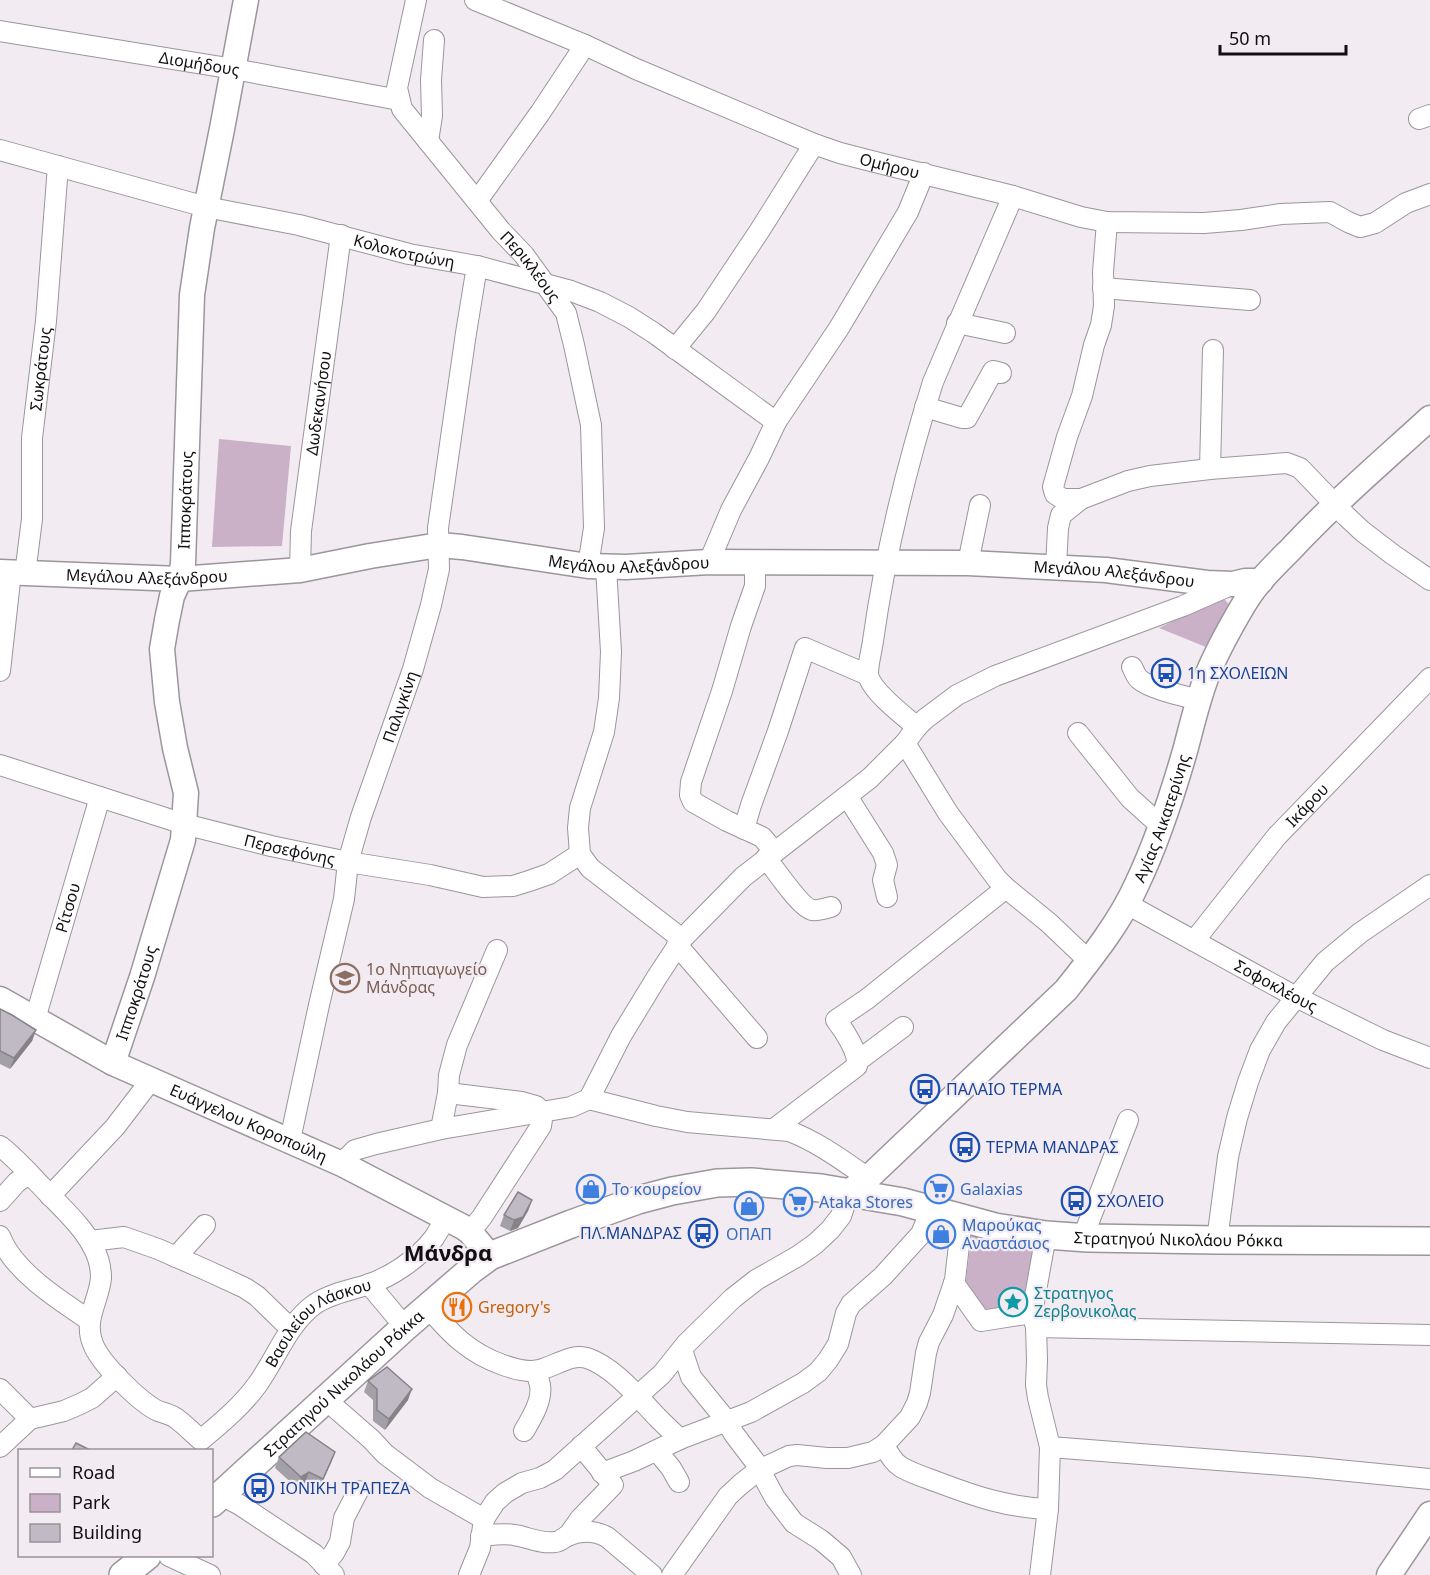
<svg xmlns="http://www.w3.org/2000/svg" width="1430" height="1575" viewBox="0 0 1430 1575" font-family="'Noto Sans',sans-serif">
  <rect width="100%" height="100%" fill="#f3ebf2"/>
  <g fill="#cab1c8">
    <polygon points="219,439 291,446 282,546 212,547"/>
    <polygon points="1222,597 1231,606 1206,647 1159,628"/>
    <polygon points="972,1231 1037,1244 1027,1307 985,1313 965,1288"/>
  </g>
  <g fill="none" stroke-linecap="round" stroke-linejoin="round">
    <g stroke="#9c959c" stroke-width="22">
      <g id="minor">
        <path id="s1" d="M416,0L397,88L402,109L501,231L524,255L566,313L574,345L591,425L594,528L588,566"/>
        <path id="s2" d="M475,0L585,45L636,69L814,144L840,153L879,163L1013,196L1081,217L1107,222L1204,223L1241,220L1281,214L1330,212L1348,222L1360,227L1375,223L1406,203L1430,194"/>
        <path id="s3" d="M0,31L234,69L399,100"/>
        <polyline points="1419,119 1430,115"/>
        <polyline points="428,141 432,116 431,80 434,40"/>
        <path id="s4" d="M0,150L206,207L299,225L409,254L477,266L571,291L600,302L629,317L654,333L776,422"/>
        <polyline points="477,201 540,113 585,45"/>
        <polyline points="1103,288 1250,300"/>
        <polyline points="957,323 1005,333"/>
        <polyline points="675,349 706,311 760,230 814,144"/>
        <polyline points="925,407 962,418 967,418 993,371 1001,373"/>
        <polyline points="1210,469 1213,350"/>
        <polyline points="1081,499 1063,499 1055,494 1053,487 1067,437 1082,396 1094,345 1101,325 1104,306 1103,272 1107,222"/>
        <polyline points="709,562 731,510 759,458 776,422 839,328 908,212 924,173"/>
        <polyline points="755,563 755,586 741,626 722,691 691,782 690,795 693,802 727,821 762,837 774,851"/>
        <polyline points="968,563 980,505"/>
        <polyline points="606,567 611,652 609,698 604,732 580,808 578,828 580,854 590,868 682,939"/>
        <polyline points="1056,567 1058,528 1061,515 1081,499 1128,481 1150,476 1210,469 1287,463 1300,468 1346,516 1362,531 1392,554 1430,580"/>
        <path id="s5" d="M300,570L301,531L341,235"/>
        <path id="s6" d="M25,574L32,519V438L46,321L58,166"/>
        <path d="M1132,667C1134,670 1136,677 1139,679C1150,689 1184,696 1199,700"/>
        <polyline points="0,671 11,572"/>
        <path d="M917,727C903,715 875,694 869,678C866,670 872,650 873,641C885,555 907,465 933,382L1013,196"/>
        <polyline points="1078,733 1130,798 1161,826"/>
        <polyline points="905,743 948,813 997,879 1006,888 1049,923 1089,961"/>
        <path id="s7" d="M0,765L184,824L271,846L348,862L430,875L483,887L513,886L529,881L549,874L580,854"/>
        <polyline points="847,796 883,853 887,865 883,880 887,897"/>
        <polyline points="744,829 751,805 778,731 805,648 868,675"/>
        <path d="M766,858C775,869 800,907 812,910C818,911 826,908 831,907"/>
        <path id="s8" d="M1127,904L1296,997L1383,1040L1430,1058"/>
        <path id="s9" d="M1194,941L1277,836L1430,678"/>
        <polyline points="677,945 757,1038"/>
        <path id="s10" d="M35,1019L100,797"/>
        <polyline points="858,1058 863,1057 903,1027"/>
        <polyline points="448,1093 522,1102 536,1106 543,1113 541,1126 482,1217 470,1232"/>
        <polyline points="589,1099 621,1036 657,977 682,939 743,877 870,778 905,743 917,727 925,719 957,695 995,676 1183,606 1233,584"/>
        <polyline points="441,1129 448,1093 449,1075 457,1045 497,950"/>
        <path d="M774,1129L857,1066C859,1053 844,1030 836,1020L867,999L1006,888"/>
        <path id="s11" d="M290,1140L319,1005L344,899L348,862L361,817L413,669L431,605L439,569L438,528L466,333L477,266"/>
        <path id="s12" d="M0,1146C18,1160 33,1178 49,1194C64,1210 83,1227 93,1247C98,1256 101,1267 101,1278C99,1301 83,1320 93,1344C100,1363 138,1400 156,1410C162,1413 171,1414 177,1419C185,1425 193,1433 201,1440C221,1423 241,1407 257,1385C276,1359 288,1323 315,1304C330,1294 350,1290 367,1285C391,1277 418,1259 434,1238C438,1232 442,1225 445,1218"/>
        <path d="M344,1165L347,1158L355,1150L376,1144L441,1129L571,1107L589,1099L656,1116L687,1122L789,1131C818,1142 842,1160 868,1178"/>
        <polyline points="50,1196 115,1127 151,1080"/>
        <polyline points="0,1201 17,1182 29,1174"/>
        <path d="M0,1236C13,1271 59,1300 89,1320"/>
        <polyline points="1083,1237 1128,1120"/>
        <polyline points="1217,1240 1228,1157 1237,1118 1248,1082 1260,1050 1276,1022 1325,962 1360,933 1430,885"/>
        <polyline points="90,1241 124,1237 158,1249 206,1270 245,1288 257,1296 291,1329"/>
        <polyline points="176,1257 205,1225"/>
        <polyline points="954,1283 981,1321 1032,1313"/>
        <polyline points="369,1284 405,1327"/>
        <path d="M428,1307C451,1334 469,1353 503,1365C514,1369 527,1373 539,1370C554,1367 571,1353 587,1358C614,1367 638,1397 657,1417C664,1424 672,1432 680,1439"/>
        <polyline points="1036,1327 1430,1335"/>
        <polyline points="682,1350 691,1377 726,1420 734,1434 756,1463 775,1498 794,1523 821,1540 841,1557 851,1575"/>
        <polyline points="0,1389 30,1419"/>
        <polyline points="325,1399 371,1439 385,1454 409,1472 430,1488 484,1519"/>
        <path d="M524,1431C531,1419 543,1400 540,1385C539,1380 537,1375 535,1371"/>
        <path d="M884,1445C888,1453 893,1462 901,1467C913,1474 927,1478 940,1483C977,1497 1007,1507 1048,1509"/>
        <polyline points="0,1447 30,1419 64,1411 80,1404 92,1398 117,1376"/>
        <polyline points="1050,1447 1308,1467 1430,1479"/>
        <polyline points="657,1451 671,1468 679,1482"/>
        <polyline points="602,1473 634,1461 680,1439 751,1412 803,1383 818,1372 828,1360 838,1344 846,1313 851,1304 883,1276 921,1234 931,1210"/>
        <polyline points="221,1495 240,1505 314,1554 334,1575"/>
        <path d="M481,1536C491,1535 503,1533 514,1535C528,1537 540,1544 555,1542C560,1542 563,1538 567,1536C581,1530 594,1530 607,1537L652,1575"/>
        <polyline points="568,1536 580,1519 613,1485 581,1446"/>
        <polyline points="169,1556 210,1575"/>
        <polyline points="324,1565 334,1553 340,1542 344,1518 358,1491"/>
        <polyline points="469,1575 480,1548 484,1519 495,1502 505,1493 522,1483 540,1478 555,1470 662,1374 686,1344 733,1298 756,1280 798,1256 815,1244 830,1230 841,1216 849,1192"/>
        <polyline points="672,1575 728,1496 741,1484 759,1470 789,1456 797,1455 827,1458 848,1458 873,1452 884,1445 910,1417 917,1403 920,1393 926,1353 929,1342 943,1315 955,1280 962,1219"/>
        <polyline points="1040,1575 1048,1509 1050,1447 1038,1398 1036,1385 1037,1360 1036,1327 1032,1313 1046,1235"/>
      </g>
    </g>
    <g stroke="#9c959c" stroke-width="27">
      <g id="tertiary">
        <path id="s13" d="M0,572L180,579L300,570L370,556L439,545L462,547L588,566L626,567L709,562L968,563L1106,570L1207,583L1233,584L1245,581H1261"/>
        <path id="s14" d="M0,999L113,1063L344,1165L463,1227L470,1232L490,1256"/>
        <path id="s15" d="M113,1063L142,977L183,840L186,793L175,748L167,702L162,649L167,620L172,596L180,579L183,564L192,295L202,228L222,129L246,0"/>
        <path id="s16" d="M849,1192L868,1178L1066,990C1092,957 1120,922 1137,884C1157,842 1172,796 1185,751C1192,725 1198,698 1208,673C1218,649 1231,626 1244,604C1256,583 1274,566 1291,549C1335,502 1383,461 1430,418"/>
        <polyline points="1389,1575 1430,1514"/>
      </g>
    </g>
    <g stroke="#9c959c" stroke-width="30">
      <g id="secondary">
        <path id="s17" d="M212,1503L405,1327L471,1270L490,1256L571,1224L638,1200L672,1191L717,1183L751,1182L821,1188L903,1202L995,1227L1046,1235L1088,1238L1217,1240L1430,1241"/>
        <polyline points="123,1575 147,1556"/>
      </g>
    </g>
    <use href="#minor" stroke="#fff" stroke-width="20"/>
    <use href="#tertiary" stroke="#fff" stroke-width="24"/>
    <use href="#secondary" stroke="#fff" stroke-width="27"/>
  </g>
  <g fill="#a4a0a8">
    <polygon points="0,1009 36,1030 32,1041 10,1069 0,1064"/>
    <polygon points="532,1200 528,1211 518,1228 510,1231 500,1226 504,1215"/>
    <polygon points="368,1381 408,1400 385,1430 373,1421 373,1400 364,1392"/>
    <polygon points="335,1452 318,1491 305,1483 297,1488 275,1468 279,1457"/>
  </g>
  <g fill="#868288">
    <polygon points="36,1030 32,1041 10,1069 14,1058"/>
    <polygon points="532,1200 528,1211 518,1228 510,1231 514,1220"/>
    <polygon points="412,1389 408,1400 385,1430 389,1419"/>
    <polygon points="335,1452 331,1463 318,1491 323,1479"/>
    <polygon points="309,1472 305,1483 297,1488 301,1477"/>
  </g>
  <g fill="#bfbac3" stroke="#868288" stroke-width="1.5">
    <polygon points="0,1009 12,1015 36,1030 14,1058 0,1051"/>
    <polygon points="518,1192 532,1200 523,1217 514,1220 504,1215"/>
    <polygon points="387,1367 412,1389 389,1419 377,1410 377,1389 368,1381"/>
    <polygon points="306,1432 335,1452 323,1479 309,1472 301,1477 279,1457"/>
    <polygon points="76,1443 90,1450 72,1450"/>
  </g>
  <defs>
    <g id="bus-ring" transform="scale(1.5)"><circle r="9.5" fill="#f3ebf2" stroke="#1a4fb4" stroke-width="1.5"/><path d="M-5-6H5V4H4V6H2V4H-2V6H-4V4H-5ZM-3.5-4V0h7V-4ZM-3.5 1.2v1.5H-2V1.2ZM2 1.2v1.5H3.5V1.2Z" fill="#1a4fb4"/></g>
    <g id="school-ring" transform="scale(1.5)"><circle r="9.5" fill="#f3ebf2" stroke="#8d6e63" stroke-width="1.5"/><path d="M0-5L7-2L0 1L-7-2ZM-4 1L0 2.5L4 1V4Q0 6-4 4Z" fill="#8d6e63"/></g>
    <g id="shop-ring" transform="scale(1.5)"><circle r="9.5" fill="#f3ebf2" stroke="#3f7fe0" stroke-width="1.5"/><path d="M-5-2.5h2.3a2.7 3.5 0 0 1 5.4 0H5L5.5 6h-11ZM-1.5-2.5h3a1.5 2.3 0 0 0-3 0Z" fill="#3f7fe0"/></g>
    <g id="supermarket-ring" transform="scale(1.5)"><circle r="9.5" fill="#f3ebf2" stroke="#3f7fe0" stroke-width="1.5"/><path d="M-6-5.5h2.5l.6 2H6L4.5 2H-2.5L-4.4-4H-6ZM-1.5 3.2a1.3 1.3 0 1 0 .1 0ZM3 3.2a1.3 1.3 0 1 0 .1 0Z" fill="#3f7fe0"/></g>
    <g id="sight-ring" transform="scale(1.5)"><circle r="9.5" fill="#f3ebf2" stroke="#0f9aa8" stroke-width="1.5"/><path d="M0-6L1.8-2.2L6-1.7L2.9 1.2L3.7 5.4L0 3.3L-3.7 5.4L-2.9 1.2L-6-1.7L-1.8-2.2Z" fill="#0f9aa8"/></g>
    <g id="restaurant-ring" transform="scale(1.5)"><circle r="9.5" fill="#f3ebf2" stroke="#e8710a" stroke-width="1.5"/><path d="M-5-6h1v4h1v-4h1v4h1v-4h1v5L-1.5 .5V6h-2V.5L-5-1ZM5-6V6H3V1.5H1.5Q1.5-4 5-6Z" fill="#e8710a"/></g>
  </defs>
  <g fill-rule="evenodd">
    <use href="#bus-ring" x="1166" y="673"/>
    <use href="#school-ring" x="345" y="978"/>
    <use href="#bus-ring" x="925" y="1089"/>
    <use href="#bus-ring" x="965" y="1147"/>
    <use href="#shop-ring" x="591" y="1189"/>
    <use href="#supermarket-ring" x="939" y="1189"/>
    <use href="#bus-ring" x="1076" y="1201"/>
    <use href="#supermarket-ring" x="798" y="1202"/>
    <use href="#shop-ring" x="749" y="1206"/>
    <use href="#bus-ring" x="703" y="1233"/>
    <use href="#shop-ring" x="941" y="1234"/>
    <use href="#sight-ring" x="1013" y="1302"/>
    <use href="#restaurant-ring" x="457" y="1307"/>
    <use href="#bus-ring" x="259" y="1488"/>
  </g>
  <g text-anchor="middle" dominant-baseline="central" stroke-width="4.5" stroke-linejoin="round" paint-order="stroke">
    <g font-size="16" fill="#120f12" stroke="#f3ebf2">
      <text stroke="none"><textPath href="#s3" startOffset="202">Διομήδους</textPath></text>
      <text stroke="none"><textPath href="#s2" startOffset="447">Ομήρου</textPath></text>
      <text stroke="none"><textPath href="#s4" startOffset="417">Κολοκοτρώνη</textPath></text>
      <text stroke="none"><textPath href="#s1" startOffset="315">Περικλέους</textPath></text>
      <text stroke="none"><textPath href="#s6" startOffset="206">Σωκράτους</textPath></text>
      <text stroke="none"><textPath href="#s5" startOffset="168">Δωδεκανήσου</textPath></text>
      <text stroke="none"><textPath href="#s15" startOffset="579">Ιπποκράτους</textPath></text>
      <text stroke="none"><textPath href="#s13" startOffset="633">Μεγάλου Αλεξάνδρου</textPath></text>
      <text stroke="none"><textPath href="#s13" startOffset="1119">Μεγάλου Αλεξάνδρου</textPath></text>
      <text stroke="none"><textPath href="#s13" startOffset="147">Μεγάλου Αλεξάνδρου</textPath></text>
      <text stroke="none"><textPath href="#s11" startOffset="448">Παλιγκίνη</textPath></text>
      <text stroke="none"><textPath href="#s9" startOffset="177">Ικάρου</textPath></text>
      <text stroke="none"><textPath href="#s16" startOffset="495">Αγίας Αικατερίνης</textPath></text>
      <text stroke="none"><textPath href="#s7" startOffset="302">Περσεφόνης</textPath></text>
      <text stroke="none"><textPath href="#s10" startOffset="116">Ρίτσου</textPath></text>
      <text stroke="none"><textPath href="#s8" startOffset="170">Σοφοκλέους</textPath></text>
      <text stroke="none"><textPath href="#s15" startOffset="74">Ιπποκράτους</textPath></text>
      <text stroke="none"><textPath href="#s14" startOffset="278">Ευάγγελου Κοροπούλη</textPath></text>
      <text stroke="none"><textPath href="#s17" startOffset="1078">Στρατηγού Νικολάου Ρόκκα</textPath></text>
      <text stroke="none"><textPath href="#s12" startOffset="555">Βασιλείου Λάσκου</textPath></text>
      <text stroke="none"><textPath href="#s17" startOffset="178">Στρατηγού Νικολάου Ρόκκα</textPath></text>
    </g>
    <g font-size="16" fill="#164399" stroke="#f3ebf2" text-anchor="start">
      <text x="1187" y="673">1η ΣΧΟΛΕΙΩΝ</text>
      <text x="946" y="1089">ΠΑΛΑΙΟ ΤΕΡΜΑ</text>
      <text x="986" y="1147">ΤΕΡΜΑ ΜΑΝΔΡΑΣ</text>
      <text x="1097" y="1201">ΣΧΟΛΕΙΟ</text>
      <text x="682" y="1233" text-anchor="end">ΠΛ.ΜΑΝΔΡΑΣ</text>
      <text x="280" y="1488">ΙΟΝΙΚΗ ΤΡΑΠΕΖΑ</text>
    </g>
    <g font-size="16" fill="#785e54" stroke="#f3ebf2" text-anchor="start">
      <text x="366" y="969">1ο Νηπιαγωγείο<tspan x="366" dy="18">Μάνδρας</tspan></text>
    </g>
    <g font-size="16" fill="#366cbe" stroke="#f3ebf2" text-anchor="start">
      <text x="612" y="1189">Το κουρείον</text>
      <text x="960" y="1189">Galaxias</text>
      <text x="819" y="1202">Ataka Stores</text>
      <text x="962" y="1225">Μαρούκας<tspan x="962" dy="18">Αναστάσιος</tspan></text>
      <text x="749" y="1234" text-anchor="middle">ΟΠΑΠ</text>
    </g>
    <g font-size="16" fill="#0d838f" stroke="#f3ebf2" text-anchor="start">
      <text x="1034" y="1293">Στρατηγος<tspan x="1034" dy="18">Ζερβονικολας</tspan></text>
    </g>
    <g font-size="16" fill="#c56008" stroke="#f3ebf2" text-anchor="start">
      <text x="478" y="1307">Gregory's</text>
    </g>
    <g font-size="22" font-weight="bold" fill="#120f12" stroke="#f3ebf2">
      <text x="448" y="1252">Μάνδρα</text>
    </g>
  </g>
  <rect x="18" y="1449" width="195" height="108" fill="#f3ebf2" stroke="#999398" stroke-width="1.5"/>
  <rect x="30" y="1468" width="30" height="9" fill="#ffffff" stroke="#999398" stroke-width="1.5"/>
  <text x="72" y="1479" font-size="18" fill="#120f12">Road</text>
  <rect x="30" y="1494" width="30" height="18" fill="#cab1c8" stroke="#999398" stroke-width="1.5"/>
  <text x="72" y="1509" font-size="18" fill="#120f12">Park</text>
  <rect x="30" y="1524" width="30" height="18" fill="#bfbac3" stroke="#999398" stroke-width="1.5"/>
  <text x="72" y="1539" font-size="18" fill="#120f12">Building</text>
  <path d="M1220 45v9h126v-9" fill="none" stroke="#120f12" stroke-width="3"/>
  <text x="1229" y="45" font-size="18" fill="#120f12" stroke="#f3ebf2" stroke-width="4.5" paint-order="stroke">50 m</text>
</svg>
